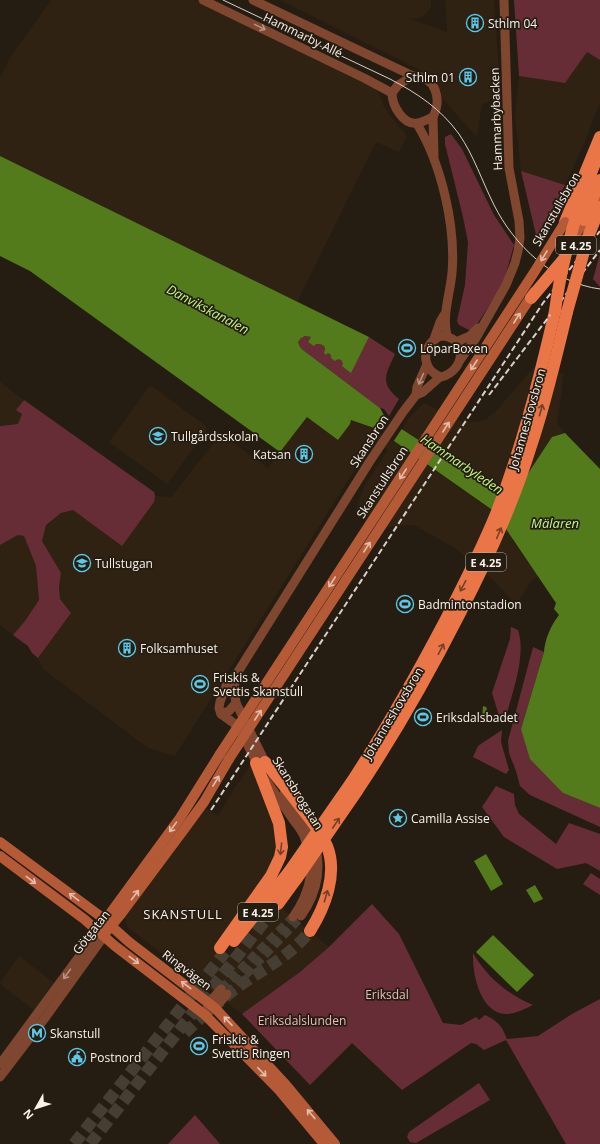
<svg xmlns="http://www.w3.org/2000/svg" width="600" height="1144" viewBox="0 0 600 1144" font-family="'Open Sans',sans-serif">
  <rect width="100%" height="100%" fill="#261d12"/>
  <g fill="#302212">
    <polygon points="51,0 195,0 375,88 379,93 383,105 391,117 407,136 399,152 376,142 297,302 0,156 0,78 11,56"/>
    <polygon points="280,0 431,0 431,6 426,14 419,18 410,19 447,32 445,0 494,0 500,91 488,102 482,104 477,137 442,98 441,91 420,70"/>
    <polygon points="587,52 600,60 600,103 592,122 587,137 565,185 521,171 515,115 519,76 565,83"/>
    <polygon points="600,239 600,254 590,265"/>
    <polygon points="534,367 564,374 557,423 565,433 552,437 515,502 402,429 408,419 424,403 462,422 474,422 485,420 496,411"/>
    <polygon points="0,382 24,400 16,410 22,414 18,424 0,426"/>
    <polygon points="150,385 206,426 207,430 167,484 109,442"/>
    <polygon points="307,417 338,440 350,420 377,429 508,522 514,543 538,576 531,581 518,602 511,599 493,580 455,548 414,525 379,528 358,516 356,508 365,485 388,450 374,439 175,756 148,748 43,669 38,658 71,613 60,599 59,587 61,573 42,541 46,525 61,513 73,510 122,545 154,502 155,496 171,497 221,434 268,468"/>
    <polygon points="18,535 24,536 36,566 39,600 25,621 13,635 0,625 0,545"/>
    <polygon points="251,765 278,836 276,862 217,946 229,956 273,901 329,947 300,972 242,1014 127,927 124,915 204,809 209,810 218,816 236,786"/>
    <polygon points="19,956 54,983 34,1010 0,984 0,983"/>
  </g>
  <g fill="#662d36">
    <polygon points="514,0 600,0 600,60 587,52 565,83 519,76"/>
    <polygon points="451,134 462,149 494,215 514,245 503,284 474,329 471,331 459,325 457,321 465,285 468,242 463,217 445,144 445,137"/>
    <polygon points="521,171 565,185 537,239"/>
    <polygon points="600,254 600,287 593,279"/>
    <path d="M305,336L311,337L308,342L320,344L324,346L326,355L328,353L341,360L351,372L369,337L395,354C386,374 379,383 399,399L389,416L384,409L380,408L303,350L300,347L298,342L301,338Z"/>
    <polygon points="24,400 154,492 155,496 154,502 122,546 73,510 61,513 46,525 42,541 61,573 59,587 60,599 71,613 38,658 32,653 28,646 13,635 25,621 39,600 36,566 24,536 18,535 0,545 0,426 18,424 22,414 16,410"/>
    <path d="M511,627L518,630C527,656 511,697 504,723L500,719L492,693L510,639Z"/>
    <polygon points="533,647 544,652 521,729 563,793 600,808 600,827 530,795 520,786 516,771 509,753 508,741"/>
    <polygon points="502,730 501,742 509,770 506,774 473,757 478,746"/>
    <polygon points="496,786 514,794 515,805 519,814 556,844 569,823 600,834 600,871 586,863 557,869 504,837 482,807"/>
    <polygon points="591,873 600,879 600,895 583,884"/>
    <path d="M372,904L399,934L443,1023L461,1025L476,1017L479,1020L485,1015C498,1021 502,1026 507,1039L538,1036L572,1014L600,999V1144H566L506,1040L484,1050L476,1044L471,1043L402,1090L352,1043L310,1085L242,1014L300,972L329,947Z"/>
    <path d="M473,953C487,977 507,994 533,1005C524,1009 516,1014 506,1014C480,1013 472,973 473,953Z"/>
    <polygon points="479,1083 490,1100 416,1143 410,1142 407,1137 409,1132"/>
    <polygon points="195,1115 220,1144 168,1144"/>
  </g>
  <g fill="#537b1c">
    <path d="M0,156L369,337L351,373L342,366L343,363L341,360L338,359L335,361L331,358V355L328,353L326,355L324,353L325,349L324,346L320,344H316L314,346L308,342L311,337L305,336L301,338L298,342L300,347L303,350L380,408L386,419L515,502L527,475L552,437L565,433L600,469V808L563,793L530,759L521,729L544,652C545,639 551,625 559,615L554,609L556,603L506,529L508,521L377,429L351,420L350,424L338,440L307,417L280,452L30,271L0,256Z"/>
    <polygon points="483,706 486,707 487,709 486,711 490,715 488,719 483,720 482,718"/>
    <polygon points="486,854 503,884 491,891 474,861"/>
    <polygon points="535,885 543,899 534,903 526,890"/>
    <polygon points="493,935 534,975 517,992 476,952"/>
  </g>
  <polygon fill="#261d12" points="388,418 403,427 393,442 378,432"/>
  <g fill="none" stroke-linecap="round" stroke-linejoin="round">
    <g stroke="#463d33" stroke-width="9" stroke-dasharray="9 4.5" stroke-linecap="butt">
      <polyline points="221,989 293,917"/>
      <polyline points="227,994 298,920"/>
    </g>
    <g stroke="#463d33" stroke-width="12" stroke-dasharray="12 6" stroke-linecap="butt">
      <path d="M185,1033C199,1019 215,1005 231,992C258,971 288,959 310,931"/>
      <polyline points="74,1144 225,952"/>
      <polyline points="90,1144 278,904"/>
    </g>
    <g stroke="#7f4630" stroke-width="9">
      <polyline points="203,0 364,78 392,93"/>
      <path d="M253,0L413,76C436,76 442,99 433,117L434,157"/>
      <path d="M413,76L398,85L392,93C392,105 403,126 418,123C423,122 428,119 433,117"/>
      <path d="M417,124C441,163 456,226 452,273C450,294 442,315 447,336"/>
      <path d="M441,336C467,336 467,370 441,377C420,369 421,344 441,336Z"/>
      <polyline points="434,339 440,322 444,315"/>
      <polyline points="456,342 470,336 478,328"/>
      <polyline points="460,360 476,338 506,285 515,263 518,251 520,238 519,221 509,168 504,0"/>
      <polyline points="416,395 423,392 440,377"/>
      <polyline points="236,675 234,689 236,703 268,768"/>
      <polyline points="221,714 229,711 236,703"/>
      <polyline points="260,769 243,736 235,724 221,714 219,708 220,702 226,686 236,675 370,461 403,412 416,395 417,387 427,364"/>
      <path d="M266,780C275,793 284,807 294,821C298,826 303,832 305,839C317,867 310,893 293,917"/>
      <path d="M284,794C293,807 304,821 311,835C324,863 318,892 301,916"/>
      <polyline points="210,1011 215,1008 227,994"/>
      <polyline points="205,1015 209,1003 221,989"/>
      <polyline points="0,1064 98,931"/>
      <polyline points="0,1077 45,1018 104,936"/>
    </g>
    <g stroke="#b55a36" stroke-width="10">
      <polyline points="0,842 100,916 129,942 215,1008 286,1085 335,1144"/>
      <polyline points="0,856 84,919 115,946 205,1015 279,1090 324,1144"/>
      <polyline points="101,926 180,818 220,754"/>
      <polyline points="107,931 121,914 188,824 204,802 229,759"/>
    </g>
    <g stroke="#ea7648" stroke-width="12">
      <polyline points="565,222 600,137"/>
      <path d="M265,762C278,778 291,794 303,810C312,821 321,833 327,846C338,874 325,907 310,931"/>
      <path d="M351,783C385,731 416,676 445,621C463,586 481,551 496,514C522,448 539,380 555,311"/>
      <path d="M357,791C395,734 429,674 460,613C488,559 513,504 531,446C546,402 556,357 567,312"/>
      <polyline points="278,904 297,878"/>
      <polyline points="234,941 289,872"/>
      <polyline points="220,948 271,876 280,857 282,847 279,823 256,763"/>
    </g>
    <path stroke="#d7d0c8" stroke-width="1" d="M223,0L390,79C417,93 441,109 459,134C474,156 482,181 494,205C514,245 553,283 600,289"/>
    <g stroke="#d7d0c8" stroke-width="2" stroke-dasharray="6 3" stroke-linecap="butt">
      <polyline points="489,395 600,250"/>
      <polyline points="211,810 543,303 600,231"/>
    </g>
    <g stroke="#b55a36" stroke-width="10">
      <polyline points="570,242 600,200"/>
      <polyline points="220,754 535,271 565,222"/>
      <polyline points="229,759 534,292"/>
    </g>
    <g stroke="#ea7648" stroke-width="12">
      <polyline points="584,220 600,180"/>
      <polyline points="531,298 564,259"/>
      <path d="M555,311C562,258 579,200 600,151"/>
      <polyline points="567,312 588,237 600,207"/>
      <polyline points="289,872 351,783"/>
      <polyline points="297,878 357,791"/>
    </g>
  </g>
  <defs><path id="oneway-shaft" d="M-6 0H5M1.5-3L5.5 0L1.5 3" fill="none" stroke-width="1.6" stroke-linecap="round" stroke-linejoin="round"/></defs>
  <g stroke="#b69384">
    <use href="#oneway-shaft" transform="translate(260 27) rotate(26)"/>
    <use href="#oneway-shaft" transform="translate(421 379) rotate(114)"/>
    <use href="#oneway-shaft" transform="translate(67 974) rotate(126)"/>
  </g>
  <g stroke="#e1bdac">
    <use href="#oneway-shaft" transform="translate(544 256) rotate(121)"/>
    <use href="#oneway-shaft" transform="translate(517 318) rotate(-57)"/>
    <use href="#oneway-shaft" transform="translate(474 365) rotate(123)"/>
    <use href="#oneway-shaft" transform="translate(446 427) rotate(-57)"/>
    <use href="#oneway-shaft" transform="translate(403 474) rotate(123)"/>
    <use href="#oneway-shaft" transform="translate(367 547) rotate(-57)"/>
    <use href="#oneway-shaft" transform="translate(332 582) rotate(123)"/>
    <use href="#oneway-shaft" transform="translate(258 715) rotate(-57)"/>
    <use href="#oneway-shaft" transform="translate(216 781) rotate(-59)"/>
    <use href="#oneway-shaft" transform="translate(173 827) rotate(126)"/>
    <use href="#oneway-shaft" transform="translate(31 880) rotate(37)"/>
    <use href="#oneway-shaft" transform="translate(135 895) rotate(-53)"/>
    <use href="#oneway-shaft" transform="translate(74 897) rotate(-143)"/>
    <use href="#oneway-shaft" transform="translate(134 960) rotate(37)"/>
    <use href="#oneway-shaft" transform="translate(186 985) rotate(-143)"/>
    <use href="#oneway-shaft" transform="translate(228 1021) rotate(-133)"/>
    <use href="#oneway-shaft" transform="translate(262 1072) rotate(46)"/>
    <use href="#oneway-shaft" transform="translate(311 1114) rotate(-130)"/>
  </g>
  <g stroke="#744128">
    <use href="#oneway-shaft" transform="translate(541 410) rotate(-75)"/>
    <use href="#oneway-shaft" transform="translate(499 533) rotate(-67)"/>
    <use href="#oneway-shaft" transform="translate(463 586) rotate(118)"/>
    <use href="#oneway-shaft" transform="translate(441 649) rotate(-63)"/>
    <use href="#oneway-shaft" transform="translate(336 823) rotate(-56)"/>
    <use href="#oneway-shaft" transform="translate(281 849) rotate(96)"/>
    <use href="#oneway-shaft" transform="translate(326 896) rotate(-74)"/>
  </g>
  <defs>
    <g id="building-ring" transform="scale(0.9)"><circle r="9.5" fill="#261d12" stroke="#5ac8e6" stroke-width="1.5"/><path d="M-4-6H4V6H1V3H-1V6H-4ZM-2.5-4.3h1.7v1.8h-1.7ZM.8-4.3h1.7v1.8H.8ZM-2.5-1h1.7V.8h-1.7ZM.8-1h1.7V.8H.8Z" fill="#5ac8e6"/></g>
    <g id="stadium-ring" transform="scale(0.9)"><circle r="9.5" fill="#261d12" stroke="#5ac8e6" stroke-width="1.5"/><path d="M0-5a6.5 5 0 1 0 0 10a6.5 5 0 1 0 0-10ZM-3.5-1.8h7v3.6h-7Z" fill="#5ac8e6"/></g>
    <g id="school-ring" transform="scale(0.9)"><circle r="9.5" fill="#261d12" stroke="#5ac8e6" stroke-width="1.5"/><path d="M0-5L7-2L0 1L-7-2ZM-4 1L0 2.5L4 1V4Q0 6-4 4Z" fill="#5ac8e6"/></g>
    <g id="sight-ring" transform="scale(0.9)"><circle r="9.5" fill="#261d12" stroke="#5ac8e6" stroke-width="1.5"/><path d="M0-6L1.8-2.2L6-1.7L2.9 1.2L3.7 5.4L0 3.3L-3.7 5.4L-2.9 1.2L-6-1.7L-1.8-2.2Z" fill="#5ac8e6"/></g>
    <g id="metro-ring" transform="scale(0.9)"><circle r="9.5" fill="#261d12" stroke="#5ac8e6" stroke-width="1.5"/><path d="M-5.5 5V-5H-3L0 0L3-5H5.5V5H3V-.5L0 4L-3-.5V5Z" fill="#5ac8e6"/></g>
    <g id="civic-ring" transform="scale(0.9)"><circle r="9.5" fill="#261d12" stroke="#5ac8e6" stroke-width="1.5"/><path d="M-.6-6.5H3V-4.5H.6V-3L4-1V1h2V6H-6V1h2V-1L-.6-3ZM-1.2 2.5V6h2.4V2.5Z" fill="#5ac8e6"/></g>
  </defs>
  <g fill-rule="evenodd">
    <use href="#building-ring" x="475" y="23"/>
    <use href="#building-ring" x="468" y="77"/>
    <use href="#stadium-ring" x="407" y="348"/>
    <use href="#school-ring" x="158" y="436"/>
    <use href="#building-ring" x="304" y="454"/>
    <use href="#school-ring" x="82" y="563"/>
    <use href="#stadium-ring" x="405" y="604"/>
    <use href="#building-ring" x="127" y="648"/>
    <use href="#stadium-ring" x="200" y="684"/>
    <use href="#stadium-ring" x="423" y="717"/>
    <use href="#sight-ring" x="398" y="818"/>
    <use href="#metro-ring" x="37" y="1033"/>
    <use href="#stadium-ring" x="199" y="1046"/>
    <use href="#civic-ring" x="77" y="1057"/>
  </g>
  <g text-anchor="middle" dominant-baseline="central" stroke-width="3.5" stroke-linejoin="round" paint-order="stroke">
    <g fill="#261d12" stroke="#bab2aa" stroke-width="1">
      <rect x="556" y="236" width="40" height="18" rx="3"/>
      <rect x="466" y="553" width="40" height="18" rx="3"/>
      <rect x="238" y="903" width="40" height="18" rx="3"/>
    </g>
    <g font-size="11" font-weight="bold" fill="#f9f2eb">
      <text x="576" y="245">E 4.25</text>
      <text x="486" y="562">E 4.25</text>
      <text x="258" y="912">E 4.25</text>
    </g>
    <g font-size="12" fill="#f9f2eb" stroke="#261d12" text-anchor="start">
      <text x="488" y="23">Sthlm 04</text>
      <text x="455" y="77" text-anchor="end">Sthlm 01</text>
      <text x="420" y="348">LöparBoxen</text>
      <text x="171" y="436">Tullgårdsskolan</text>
      <text x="291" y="454" text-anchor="end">Katsan</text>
      <text x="95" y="563">Tullstugan</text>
      <text x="418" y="604">Badmintonstadion</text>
      <text x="140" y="648">Folksamhuset</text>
      <text x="213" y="677">Friskis &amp;<tspan x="213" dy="14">Svettis Skanstull</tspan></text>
      <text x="436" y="717">Eriksdalsbadet</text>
      <text x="411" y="818">Camilla Assise</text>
      <text x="50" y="1033">Skanstull</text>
      <text x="212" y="1039">Friskis &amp;<tspan x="212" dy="14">Svettis Ringen</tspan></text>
      <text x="90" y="1057">Postnord</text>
    </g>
    <g font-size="12" fill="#f9f2eb" stroke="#261d12">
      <text transform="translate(303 35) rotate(26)">Hammarby Allé</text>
      <text transform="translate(496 119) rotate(-92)">Hammarbybacken</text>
      <text transform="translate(556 209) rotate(-60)">Skanstullsbron</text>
      <text transform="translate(527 419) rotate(-74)">Johanneshovsbron</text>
      <text transform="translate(369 441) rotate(-57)">Skansbron</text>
      <text transform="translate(382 482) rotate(-57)">Skanstullsbron</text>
      <text transform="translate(393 713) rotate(-59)">Johanneshovsbron</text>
      <text transform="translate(298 793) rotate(58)">Skansbrogatan</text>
      <text transform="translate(91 932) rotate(-52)">Götgatan</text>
      <text transform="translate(187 970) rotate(37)">Ringvägen</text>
    </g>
    <g font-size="12" fill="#efb8bd" stroke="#261d12">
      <text x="387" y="994">Eriksdal</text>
      <text x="302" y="1020">Eriksdalslunden</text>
    </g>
    <g font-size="13" font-style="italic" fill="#bff881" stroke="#261d12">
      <text transform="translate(208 309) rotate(28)">Danvikskanalen</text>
      <text transform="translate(462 464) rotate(34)">Hammarbyleden</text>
      <text x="555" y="523">Mälaren</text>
    </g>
    <g font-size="13" letter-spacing="1" fill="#f9f2eb" stroke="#261d12">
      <text x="183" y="914">SKANSTULL</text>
    </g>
  </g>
  <g transform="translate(36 1108) rotate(231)" stroke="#261d12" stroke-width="3" paint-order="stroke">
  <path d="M0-3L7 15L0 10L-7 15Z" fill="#f9f2eb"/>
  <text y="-6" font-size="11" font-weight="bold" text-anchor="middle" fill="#f9f2eb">N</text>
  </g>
</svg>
